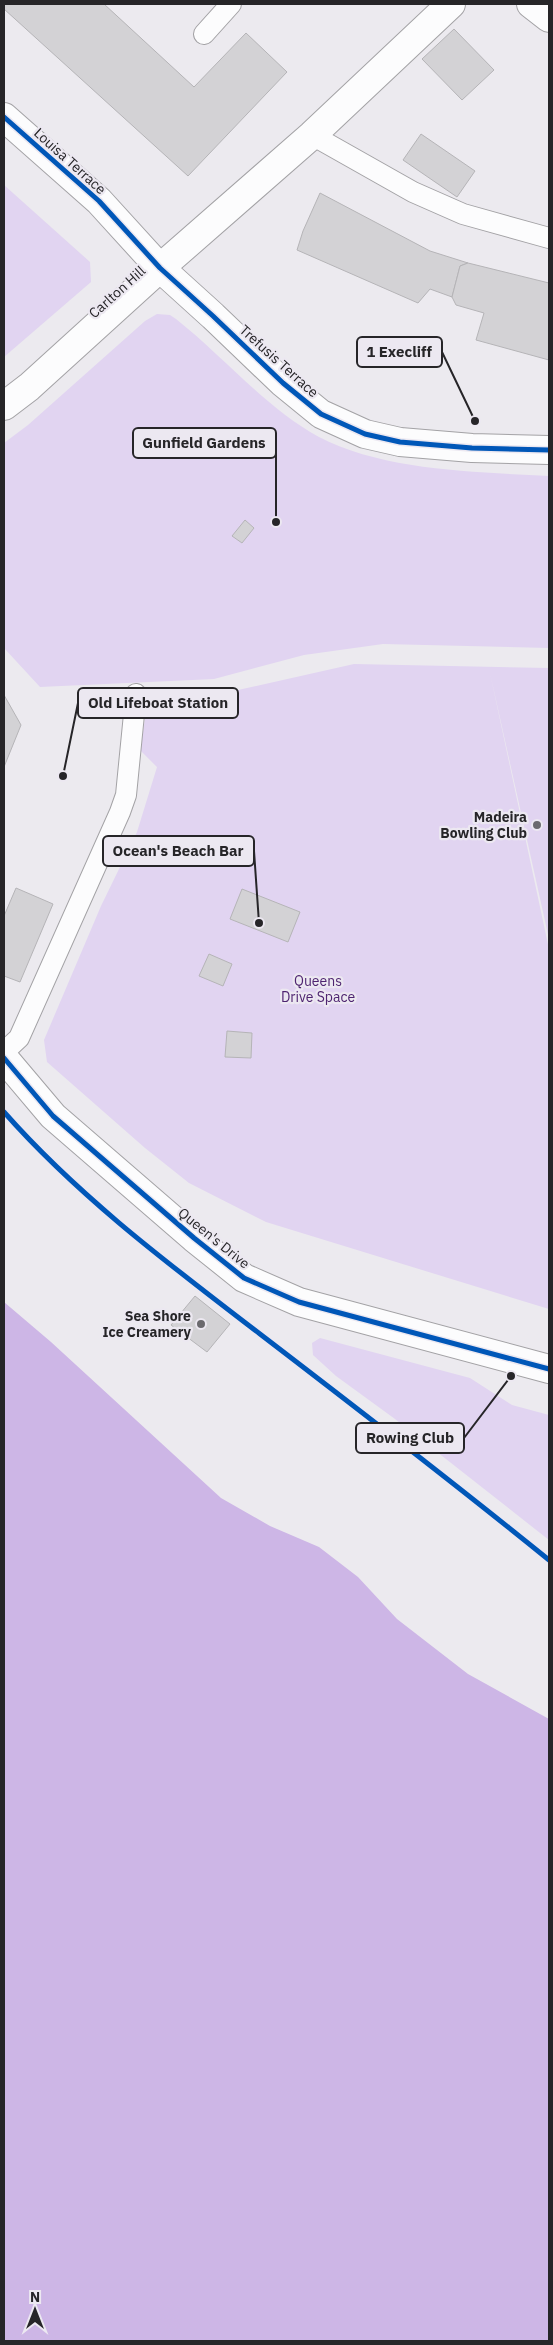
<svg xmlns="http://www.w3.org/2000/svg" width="553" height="2345" viewBox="0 0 553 2345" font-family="'IBM Plex Sans',sans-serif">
  <rect width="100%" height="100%" fill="#eceaef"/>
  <g fill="#e1d4f1">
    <polygon points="4,185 90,262 91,282 4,357"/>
    <path d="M157,314L170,315L176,319C224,357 265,407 319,437C384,471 477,472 549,476V648L383,644L304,655L214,679L40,687L4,648V443L28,425L145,321Z"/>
    <polygon points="354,664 549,668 549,939 490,673 549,949 549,1309 266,1222 189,1183 145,1148 47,1062 44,1040 101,906 137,832 157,767 140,750 148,701 211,696"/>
    <polygon points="320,1338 470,1378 512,1405 549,1415 549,1540 395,1419 336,1376 313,1355 312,1343"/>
  </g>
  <polygon fill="#cdb6e6" points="4,1302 51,1342 221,1498 270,1526 319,1547 358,1577 397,1619 468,1674 549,1719 549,2341 4,2341"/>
  <g fill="#d3d2d5" stroke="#b5b4b7">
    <polygon points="4,4 104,4 194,87 246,33 287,72 188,176 4,9"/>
    <polygon points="454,29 494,70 462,100 422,59"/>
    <polygon points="421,134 475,171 457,197 403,160"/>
    <polygon points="320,193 430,251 468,263 460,266 452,297 430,289 418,303 297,250 303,231"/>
    <polygon points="468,263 549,283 549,360 476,340 484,313 456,305 452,297 460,266"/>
    <polygon points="245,520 254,528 242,543 232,536"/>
    <polygon points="4,695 21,725 4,767"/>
    <polygon points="16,888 53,904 20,982 4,976 4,916"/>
    <polygon points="242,889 300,912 288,942 230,919"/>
    <polygon points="209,954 232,964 223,986 199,976"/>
    <polygon points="227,1031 252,1033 251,1058 225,1057"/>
    <polygon points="195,1296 230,1324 207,1352 171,1325"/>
  </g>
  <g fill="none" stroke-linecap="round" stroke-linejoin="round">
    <g stroke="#a3a2a5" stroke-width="22">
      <g id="lane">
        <polyline points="204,34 231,4"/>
        <polyline points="312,135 413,192 463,214 549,238"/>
        <polyline points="4,1052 19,1038 120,812 126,795 136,694"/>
      </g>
    </g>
    <g stroke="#a3a2a5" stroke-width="30">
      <g id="street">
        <polyline points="531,4 549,18"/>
        <polyline points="4,117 99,201 160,268 213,316 283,383 321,414 365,434 400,442 472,448 549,450"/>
      </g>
    </g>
    <g stroke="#a3a2a5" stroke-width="30">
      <g id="secondary">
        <polyline points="4,406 29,387 160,268 312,135 451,4"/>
        <polyline points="4,1058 53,1116 194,1238 244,1278 299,1302 549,1369"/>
      </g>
    </g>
    <use href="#lane" stroke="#fcfcfd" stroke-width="20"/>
    <use href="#street" stroke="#fcfcfd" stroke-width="28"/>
    <use href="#secondary" stroke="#fcfcfd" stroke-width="28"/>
    <g stroke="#ece8f1" stroke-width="8">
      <g id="cycleway">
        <polyline points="4,117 99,201 160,268 213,316 283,383 321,414 365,434 400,442 472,448 549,450"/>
        <polyline points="4,1058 53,1116 194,1238 244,1278 299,1302 549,1369"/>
        <path d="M4,1112C79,1197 170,1265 260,1334C358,1409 454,1483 549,1560"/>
      </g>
    </g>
    <use href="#cycleway" stroke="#0057b8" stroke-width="5"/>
  </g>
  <g fill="#6b6a6e" stroke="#ece8f1" stroke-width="2">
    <circle cx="537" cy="825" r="5"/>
    <circle cx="201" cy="1324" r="5"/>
  </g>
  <g text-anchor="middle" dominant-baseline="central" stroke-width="4.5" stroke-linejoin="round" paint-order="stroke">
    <g font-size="14" fill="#262528" stroke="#ece8f1">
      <text transform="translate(70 161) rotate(42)">Louisa Terrace</text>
      <text transform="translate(117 292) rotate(-42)">Carlton Hill</text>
      <text transform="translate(279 361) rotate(42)">Trefusis Terrace</text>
      <text transform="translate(214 1238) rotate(39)">Queen's Drive</text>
    </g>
    <g font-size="14" font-weight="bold" fill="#262528" stroke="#ece8f1" text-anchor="end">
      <text x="527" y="817">Madeira<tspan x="527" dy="16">Bowling Club</tspan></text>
      <text x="191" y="1316">Sea Shore<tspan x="191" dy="16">Ice Creamery</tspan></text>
    </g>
    <g font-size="14" fill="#4e2470" stroke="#ece8f1">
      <text x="318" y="981">Queens<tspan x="318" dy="16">Drive Space</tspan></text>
    </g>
  </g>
  <path fill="none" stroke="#262528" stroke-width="2" d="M475 421L442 352M276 522L276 443M63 776L78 703M259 923L254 851M511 1376L464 1438"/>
  <g fill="#262528" stroke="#ece8f1" stroke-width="2">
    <circle cx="475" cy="421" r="5"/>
    <circle cx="276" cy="522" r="5"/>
    <circle cx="63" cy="776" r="5"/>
    <circle cx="259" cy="923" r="5"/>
    <circle cx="511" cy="1376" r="5"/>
  </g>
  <g fill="#ece8f1" stroke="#262528" stroke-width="2">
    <rect x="357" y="337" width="85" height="30" rx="5"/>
    <rect x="133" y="428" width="143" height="30" rx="5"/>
    <rect x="78" y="688" width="160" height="30" rx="5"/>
    <rect x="103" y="836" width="151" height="30" rx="5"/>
    <rect x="356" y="1423" width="108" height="30" rx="5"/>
  </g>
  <g font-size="15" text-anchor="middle" font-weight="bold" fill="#262528">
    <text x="399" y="357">1 Execliff</text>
    <text x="204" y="448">Gunfield Gardens</text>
    <text x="158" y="708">Old Lifeboat Station</text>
    <text x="178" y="856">Ocean's Beach Bar</text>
    <text x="410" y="1443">Rowing Club</text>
  </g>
  <rect width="553" height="2345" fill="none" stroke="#262528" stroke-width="10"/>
  <g transform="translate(35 2310)" stroke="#ece8f1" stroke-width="4" paint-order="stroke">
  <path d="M0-4L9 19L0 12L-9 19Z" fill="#262528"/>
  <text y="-8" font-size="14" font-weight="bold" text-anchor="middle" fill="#262528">N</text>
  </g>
</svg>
